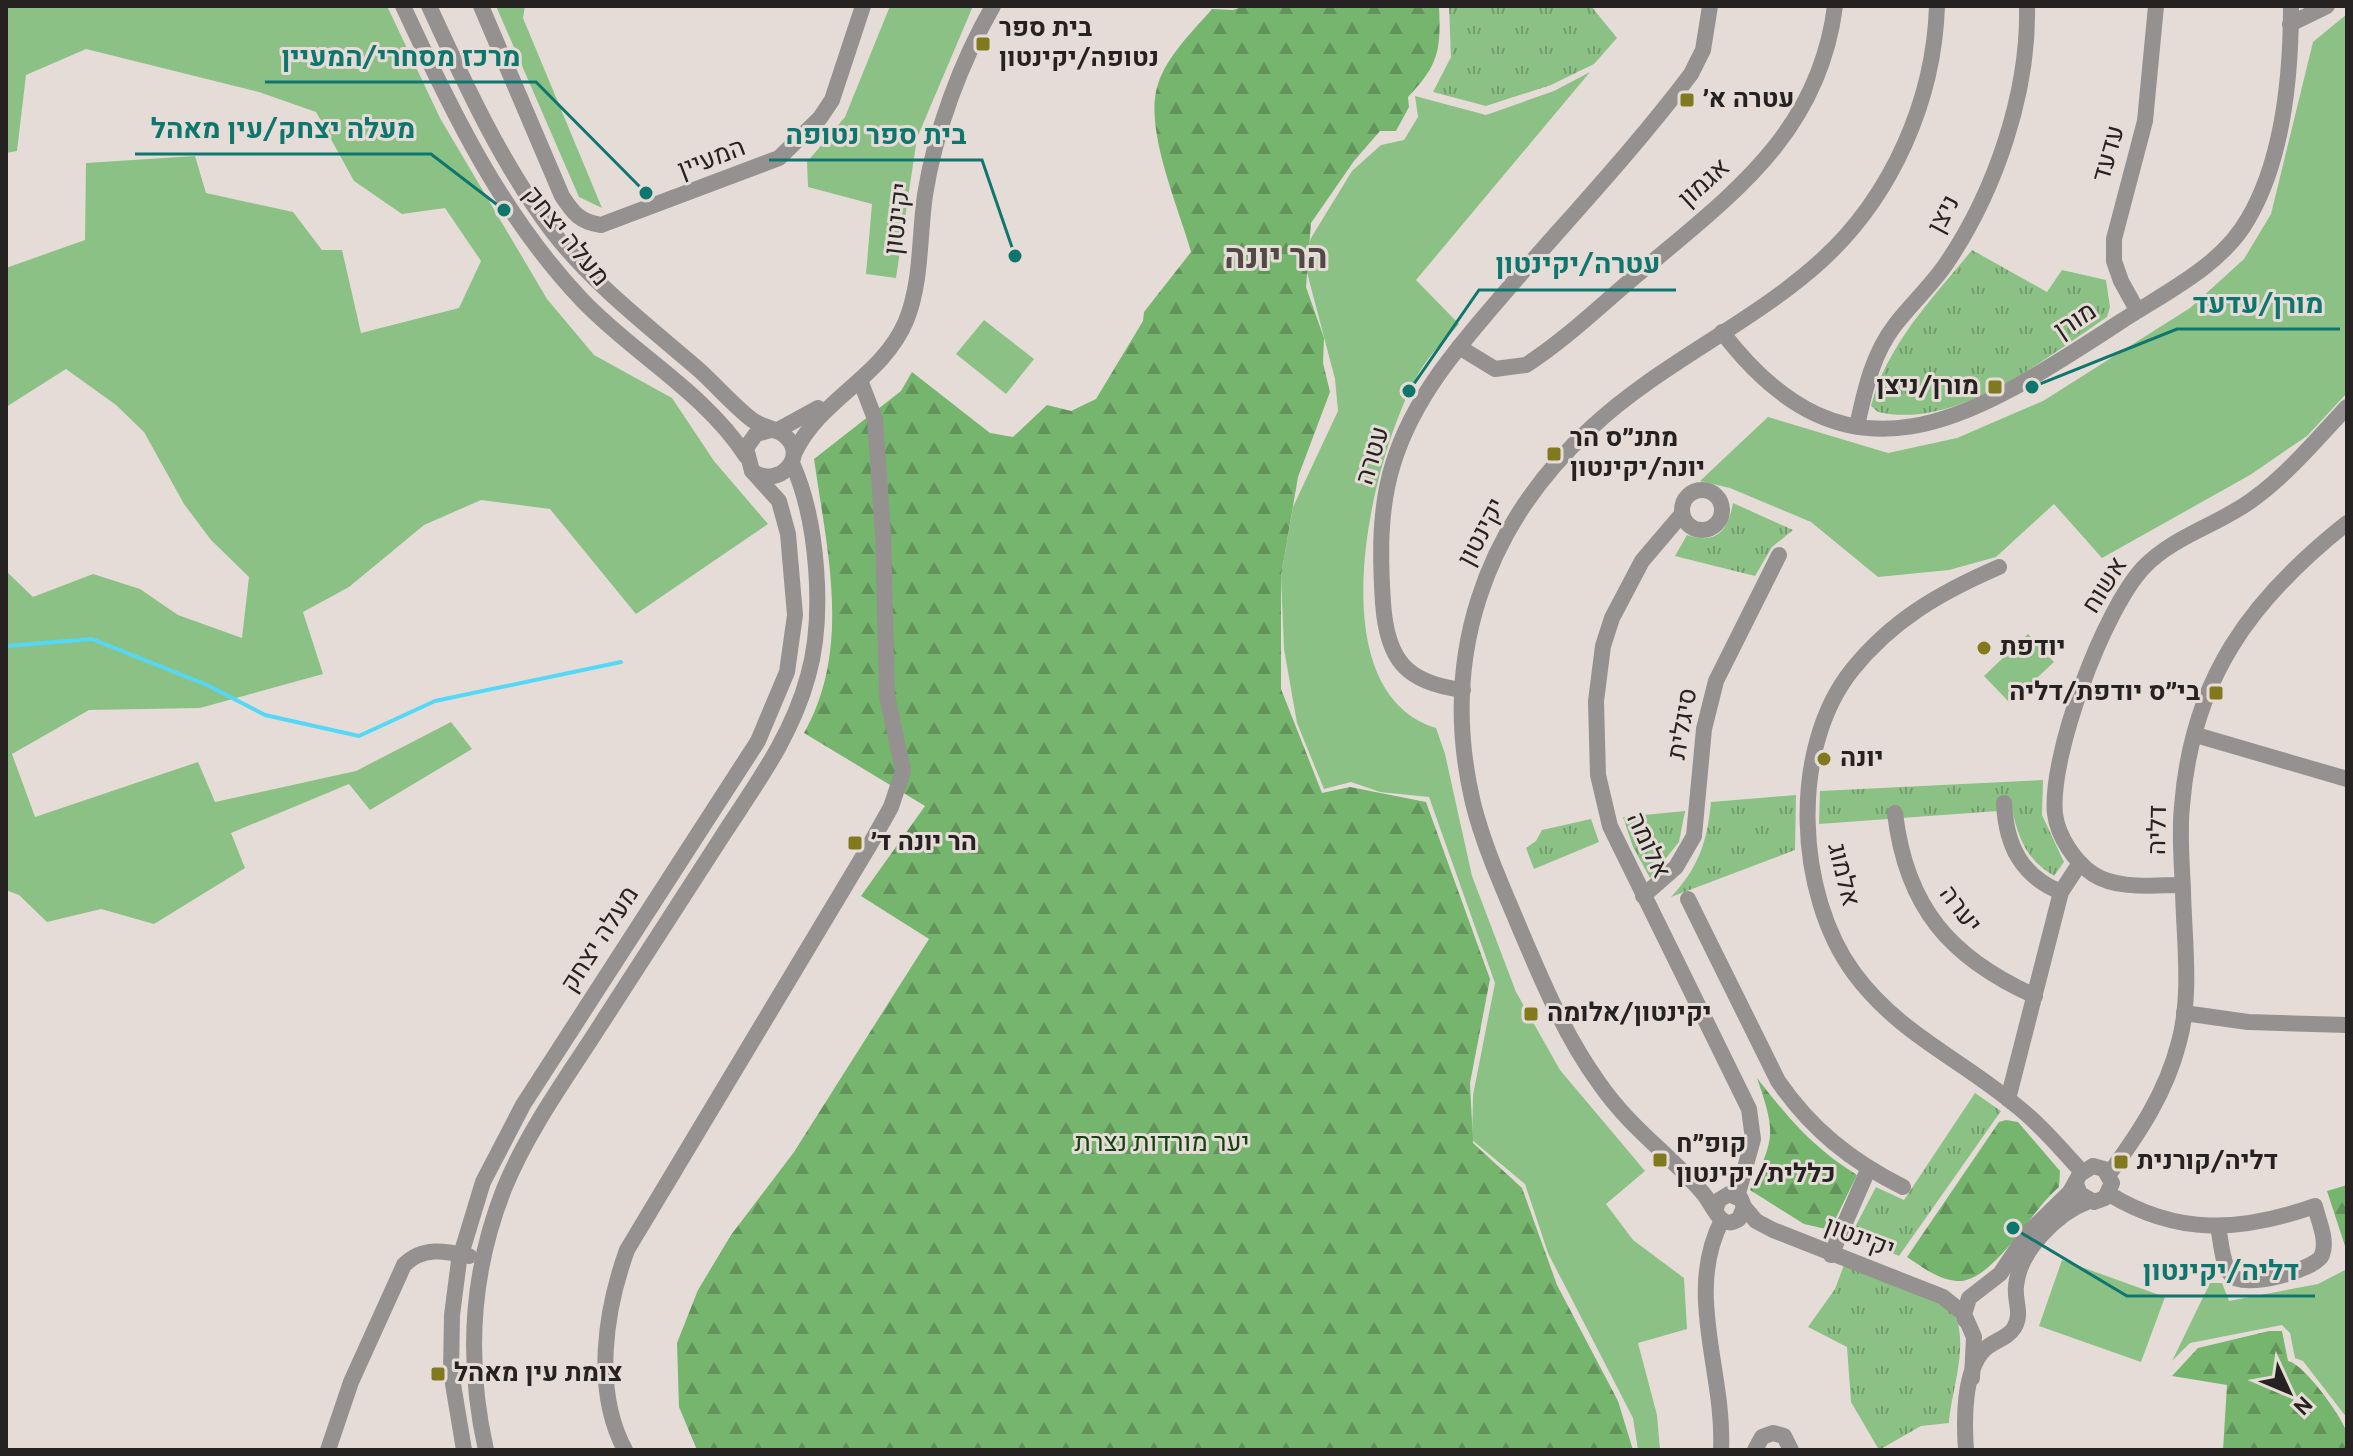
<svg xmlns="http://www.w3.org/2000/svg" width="2353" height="1456" viewBox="0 0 2353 1456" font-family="Overpass,Heebo,sans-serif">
  <defs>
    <pattern id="forest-firs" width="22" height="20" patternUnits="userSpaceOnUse" patternTransform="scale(2)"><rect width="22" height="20" fill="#76b56e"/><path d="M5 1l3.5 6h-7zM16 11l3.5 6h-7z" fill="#61935a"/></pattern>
    <pattern id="park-tufts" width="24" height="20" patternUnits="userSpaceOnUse" patternTransform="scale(2)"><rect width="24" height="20" fill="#8cc185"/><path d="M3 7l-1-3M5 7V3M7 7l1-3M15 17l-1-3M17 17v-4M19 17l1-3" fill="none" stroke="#729c6c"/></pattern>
  </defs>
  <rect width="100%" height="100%" fill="#e6dcd7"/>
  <g fill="#8cc185">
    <polygon points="6,6 387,6 440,118 547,299 594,355 672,398 714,461 768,524 636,614 550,509 481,500 424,525 349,587 303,612 323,674 200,708 89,710 12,754 35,817 198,762 215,802 356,771 451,722 472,749 370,810 349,784 231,833 245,868 154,924 101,909 47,922 19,895 6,890 6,571 33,597 93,574 140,589 178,615 242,638 249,577 211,540 184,504 144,432 116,405 66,369 6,407 6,268 85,240 86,163 195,156 206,193 293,212 322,250 342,250 361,333 459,308 481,261 445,208 402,214 354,181 316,112 259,92 86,49 26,75 17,151 6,153"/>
    <polygon points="496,6 525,6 523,18 602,208 579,197"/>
    <polygon points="890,6 973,6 917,138 896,278 866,274 872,204 808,187 807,162 845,117"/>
    <polygon points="2347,14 2347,393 2307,436 2250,475 2102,558 2054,504 1996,557 1949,570 1878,577 1811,522 1730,488 1700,481 1768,417 1888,453 1957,438 2043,401 2190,308 2244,259 2271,214 2313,42"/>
    <path d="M1590,72L1416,280L1459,324C1446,339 1430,354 1420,371C1372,452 1314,690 1436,728L1445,754L1472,876L1516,992L1560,1070L1645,1171L1606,1204L1633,1240L1684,1278L1687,1329L1638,1343L1657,1415L1660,1450H1638L1633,1418L1548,1253L1525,1184L1472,1140L1473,1095L1495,983L1429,797L1380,792L1351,782L1324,789L1297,723L1284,649L1281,576L1293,507L1338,411L1335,379L1304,261L1311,238L1352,171L1381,145L1404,140L1418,117L1415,96L1486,115L1554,91Z"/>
    <polygon points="984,320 1034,359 1006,394 956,354"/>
    <polygon points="2028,634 2054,662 2010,703 1984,676"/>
    <polygon points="2062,1260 2165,1297 2141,1362 2039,1326"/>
    <polygon points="2347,1269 2347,1418 2303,1361 2295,1358 2290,1333 2282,1325 2190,1343 2172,1361 2210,1283 2222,1283 2229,1301 2318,1284"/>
  </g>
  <g fill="url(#forest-firs)">
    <path d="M1245,6H1439C1441,50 1439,65 1408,97L1409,107L1396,131H1380L1354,161L1311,223L1306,287L1324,338L1323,363L1330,392L1298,477L1281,576V689L1322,793L1350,787L1426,802L1490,979L1470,1083L1473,1143L1522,1188L1557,1285L1618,1401L1633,1450H697L679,1407L677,1343L698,1290L731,1235L794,1152L929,939L861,896L925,806L804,733C852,648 827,551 814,459L901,391L912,372L990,433L1013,437L1047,405L1071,411L1096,399L1143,321L1144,312L1191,252C1179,208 1143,128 1158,84C1167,56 1193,31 1212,9L1233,10Z"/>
    <path d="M1757,1078C1789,1119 1812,1147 1857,1175L1834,1222L1826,1229L1804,1224L1750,1190C1775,1138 1776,1133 1757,1078Z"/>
    <path d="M2006,1120L2018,1122L2060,1171L2059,1187C2032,1209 1992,1284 1957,1281C1939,1280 1922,1267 1907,1257L1999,1122Z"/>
    <polygon points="2347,1185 2347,1252 2327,1191"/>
    <path d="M2269,1331H2282L2288,1361C2304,1364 2339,1413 2346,1430C2348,1436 2347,1444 2347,1450H2223L2227,1385L2172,1376L2198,1348Z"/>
  </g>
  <g fill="url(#park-tufts)">
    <polygon points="1449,6 1591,6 1617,38 1594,64 1551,85 1486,106 1433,92 1451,57"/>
    <path d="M1972,250L2047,292L2062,270L2106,280L2110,307L2107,317C2046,358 1957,430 1878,412L1871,406C1887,344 1933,298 1972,250Z"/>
    <path d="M1733,503L1793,530L1772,547L1755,576L1675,556L1687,535C1716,545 1728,531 1733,503Z"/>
    <path d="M2043,780L2042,815L2064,862L2054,876C2026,859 2019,839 2012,810L1819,824L1820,791Z"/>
    <path d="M1796,795L1795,850L1671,897C1699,867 1707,842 1711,802Z"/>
    <polygon points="1685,811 1679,842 1650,878 1633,847 1623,817"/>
    <polygon points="1591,819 1599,842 1534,869 1526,848 1536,841 1542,830"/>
    <polygon points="1975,1093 2001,1111 1899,1256 1859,1239 1854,1229 1876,1187 1904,1200"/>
    <path d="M1844,1265L1951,1309C1972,1337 1951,1391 1949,1423L1921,1426L1879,1450L1851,1402L1847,1347L1808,1327L1835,1289Z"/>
  </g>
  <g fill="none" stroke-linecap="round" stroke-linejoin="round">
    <polyline stroke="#55d8f6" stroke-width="4" points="6,646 92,639 207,685 265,715 359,736 435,701 621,662"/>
    <g stroke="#959190" stroke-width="16">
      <path d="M403,6C452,112 502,216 583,301C635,355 704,392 746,456"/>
      <path d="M429,6C464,82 501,163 552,231C593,284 647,325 698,369C716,385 732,404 751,419C760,427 774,427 784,435C810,456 778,490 752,471L746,448L756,434L771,430"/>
      <path d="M481,6L562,196C573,213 580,222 601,225L779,158L820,118L832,100L863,6"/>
      <polyline points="2290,24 2327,6"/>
      <polyline points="2137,310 2121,281 2114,261 2114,239 2145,121 2156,6"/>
      <path d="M1722,332C1851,501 1975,416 2117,324C2162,294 2221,267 2248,219C2284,158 2291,75 2291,6"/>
      <path d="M1459,347L1495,369L1526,365C1568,338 1605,301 1644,269C1734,193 1819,132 1835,6"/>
      <path d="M1857,426C1865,390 1872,355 1895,325C1911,304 1931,286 1946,264C1995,192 2029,93 2027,6"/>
      <polyline points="776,431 818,408"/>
      <path d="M794,454C819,399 882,378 906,321C922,282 919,236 925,195C935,131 961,62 993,6"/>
      <circle cx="1702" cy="510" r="20"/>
      <polyline points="1682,514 1642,561 1612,618 1603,646 1596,701 1598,775 1610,826 1749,1109 1753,1139 1737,1197"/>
      <path d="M1999,567C1941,592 1892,620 1852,670C1789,749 1796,894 1854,973C1898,1033 1959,1058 2013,1103C2039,1123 2060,1148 2082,1172"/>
      <path d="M1463,690C1406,683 1387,660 1383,603C1380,556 1379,509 1393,464C1415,392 1466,338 1513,283C1573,214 1636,147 1691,74L1703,50L1710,6"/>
      <polyline points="2196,735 2347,779"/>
      <path d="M2004,803C2006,845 2021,876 2061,892"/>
      <path d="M1895,813C1906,907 1950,958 2035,996"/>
      <path d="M2182,885C2155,885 2117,890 2093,874C2075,862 2058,837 2055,814C2049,756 2104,609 2144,567C2174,536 2218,525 2252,500C2288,474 2317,439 2347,407"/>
      <polyline points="1643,896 1676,867 1694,836 1704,729 1716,681 1779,555"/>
      <path d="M1688,899L1778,1081C1811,1129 1851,1161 1903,1187"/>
      <polyline points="2184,1013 2248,1022 2347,1025"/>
      <polyline points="2008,1099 2061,892 2080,863"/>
      <path d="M2109,1174C2139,1133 2166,1093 2179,1042C2192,995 2184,939 2183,891C2182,863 2179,834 2182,806C2192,679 2250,600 2347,523"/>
      <path d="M2109,1194C2178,1236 2240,1232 2315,1206C2318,1220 2328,1240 2322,1255C2316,1270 2243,1290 2231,1275C2222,1265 2221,1240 2218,1227"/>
      <polyline points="1744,1207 1756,1221 1773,1230 1943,1297 1963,1313 1965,1320"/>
      <path d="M1716,1208L1719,1200L1729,1194L1741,1199L1744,1207L1739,1219C1733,1222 1731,1224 1724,1221C1716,1217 1709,1199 1702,1192C1667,1152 1631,1129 1599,1083C1565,1036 1543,983 1520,929C1503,888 1484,847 1473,803C1439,659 1483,527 1591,428C1660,363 1752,324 1822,260C1892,196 1934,100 1937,6"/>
      <polyline points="1831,1255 1868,1170"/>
      <polyline points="1972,1378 1974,1337 1964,1314 1969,1298 2000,1274 2027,1234 2070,1192 2080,1174 2093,1166 2104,1169 2112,1183 2105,1198 2094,1202 2080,1194 2076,1184"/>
      <path d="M328,1450L351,1382L404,1265C423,1246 445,1251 469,1256"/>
      <polyline points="464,1450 451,1372 452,1315 459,1261 483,1182 523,1105 758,741 787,672 795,615 788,534 779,501 752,471"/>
      <path d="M486,1450C466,1361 470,1275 504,1189C526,1135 560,1087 592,1038C636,971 679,903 723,835C756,784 792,736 808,676C825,617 818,520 792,463"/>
      <path d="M625,1450C593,1390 605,1311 627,1250L868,848L891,807L903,771L887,696L883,534L875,419L860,380"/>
      <path d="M1721,1450C1725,1371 1684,1294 1722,1220"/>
      <polyline points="1755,1450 1762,1437 1773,1433 1784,1436 1791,1450"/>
      <path d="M1966,1450C1964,1422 1963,1370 1985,1349C1993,1341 2008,1338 2014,1328C2023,1314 2014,1300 2016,1286C2019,1251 2057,1213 2089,1201"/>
    </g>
  </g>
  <g fill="#81791e" stroke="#e6dcd7" stroke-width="3">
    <rect x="975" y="36" width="16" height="16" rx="4"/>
    <rect x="1679" y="92" width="16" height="16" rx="4"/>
    <rect x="1987" y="379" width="16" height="16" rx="4"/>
    <rect x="1546" y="446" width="16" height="16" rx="4"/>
    <circle cx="1984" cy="648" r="8"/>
    <rect x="2208" y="685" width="16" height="16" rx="4"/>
    <circle cx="1824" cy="759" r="8"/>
    <rect x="847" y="835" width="16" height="16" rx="4"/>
    <rect x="1523" y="1006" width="16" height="16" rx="4"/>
    <rect x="1652" y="1152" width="16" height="16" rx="4"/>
    <rect x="2113" y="1154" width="16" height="16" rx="4"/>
    <rect x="430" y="1366" width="16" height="16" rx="4"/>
  </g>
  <g text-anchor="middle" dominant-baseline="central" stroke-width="6" stroke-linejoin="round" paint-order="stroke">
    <g font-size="26" font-weight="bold" fill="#262221" stroke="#e6dcd7" text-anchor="start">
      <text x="999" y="29">בית ספר<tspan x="999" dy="30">נטופה/יקינטון</tspan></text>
      <text x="1703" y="100">עטרה א׳</text>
      <text x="1979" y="387" text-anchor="end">מורן/ניצן</text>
      <text x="1570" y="439">מתנ״ס הר<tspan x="1570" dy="30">יונה/יקינטון</tspan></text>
      <text x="2000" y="648">יודפת</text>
      <text x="2200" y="693" text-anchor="end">בי״ס יודפת/דליה</text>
      <text x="1840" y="759">יונה</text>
      <text x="871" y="843">הר יונה ד׳</text>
      <text x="1547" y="1014">יקינטון/אלומה</text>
      <text x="1676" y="1145">קופ״ח<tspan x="1676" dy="30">כללית/יקינטון</tspan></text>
      <text x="2137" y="1162">דליה/קורנית</text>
      <text x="454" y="1374">צומת עין מאהל</text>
    </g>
    <g font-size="26" fill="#262221" stroke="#e6dcd7">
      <text transform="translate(2110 154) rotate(-74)">עדעד</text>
      <text transform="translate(712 160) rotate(-21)">המעיין</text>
      <text transform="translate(1705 184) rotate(-42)">אגמון</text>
      <text transform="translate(1945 215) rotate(-62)">ניצן</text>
      <text transform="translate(899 219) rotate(-83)">יקינטון</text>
      <text transform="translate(565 237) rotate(51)">מעלה יצחק</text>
      <text transform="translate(2076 322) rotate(-33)">מורן</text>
      <text transform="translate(1374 456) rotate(-73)">עטרה</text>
      <text transform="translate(1483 533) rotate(-62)">יקינטון</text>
      <text transform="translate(2106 586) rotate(-58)">אשוח</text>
      <text transform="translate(1684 724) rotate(-80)">סיגלית</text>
      <text transform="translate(2159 830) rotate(-89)">דליה</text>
      <text transform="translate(1647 846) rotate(65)">אלומה</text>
      <text transform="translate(1842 875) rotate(76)">אלמוג</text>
      <text transform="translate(1959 910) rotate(53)">יערה</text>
      <text transform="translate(601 940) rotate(-57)">מעלה יצחק</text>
      <text transform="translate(1859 1239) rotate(21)">יקינטון</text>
    </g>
    <g font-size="26" fill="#154010" stroke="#e6dcd7">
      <text x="1162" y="1144">יער מורדות נצרת</text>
    </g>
    <g font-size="34" font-weight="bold" fill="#514945" stroke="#e6dcd7">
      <text x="1276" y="259">הר יונה</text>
    </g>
  </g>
  <path fill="none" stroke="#0f766e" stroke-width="3" d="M646 193L536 82H265M504 210L431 154H135M1015 256L982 160H769M1409 391L1479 290H1676M2032 387L2177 329H2340M2013 1228L2127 1296H2315"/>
  <g fill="#0f766e" stroke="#e6dcd7" stroke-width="3">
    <circle cx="646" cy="193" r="8"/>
    <circle cx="504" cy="210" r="8"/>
    <circle cx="1015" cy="256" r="8"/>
    <circle cx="1409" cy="391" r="8"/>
    <circle cx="2032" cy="387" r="8"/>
    <circle cx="2013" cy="1228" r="8"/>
  </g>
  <g font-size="28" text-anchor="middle" font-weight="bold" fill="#0f766e" stroke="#e6dcd7" stroke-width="6" stroke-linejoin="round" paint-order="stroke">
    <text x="401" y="66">מרכז מסחרי/המעיין</text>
    <text x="283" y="138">מעלה יצחק/עין מאהל</text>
    <text x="876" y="144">בית ספר נטופה</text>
    <text x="1578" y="273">עטרה/יקינטון</text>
    <text x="2258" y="313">מורן/עדעד</text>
    <text x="2221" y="1280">דליה/יקינטון</text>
  </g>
  <rect width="2353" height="1456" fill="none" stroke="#262221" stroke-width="16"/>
  <g transform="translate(2289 1392) rotate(134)" stroke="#e6dcd7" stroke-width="6" paint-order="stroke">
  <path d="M0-6L14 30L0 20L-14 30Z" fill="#262221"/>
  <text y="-12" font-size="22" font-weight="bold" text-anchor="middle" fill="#262221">N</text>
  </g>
</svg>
